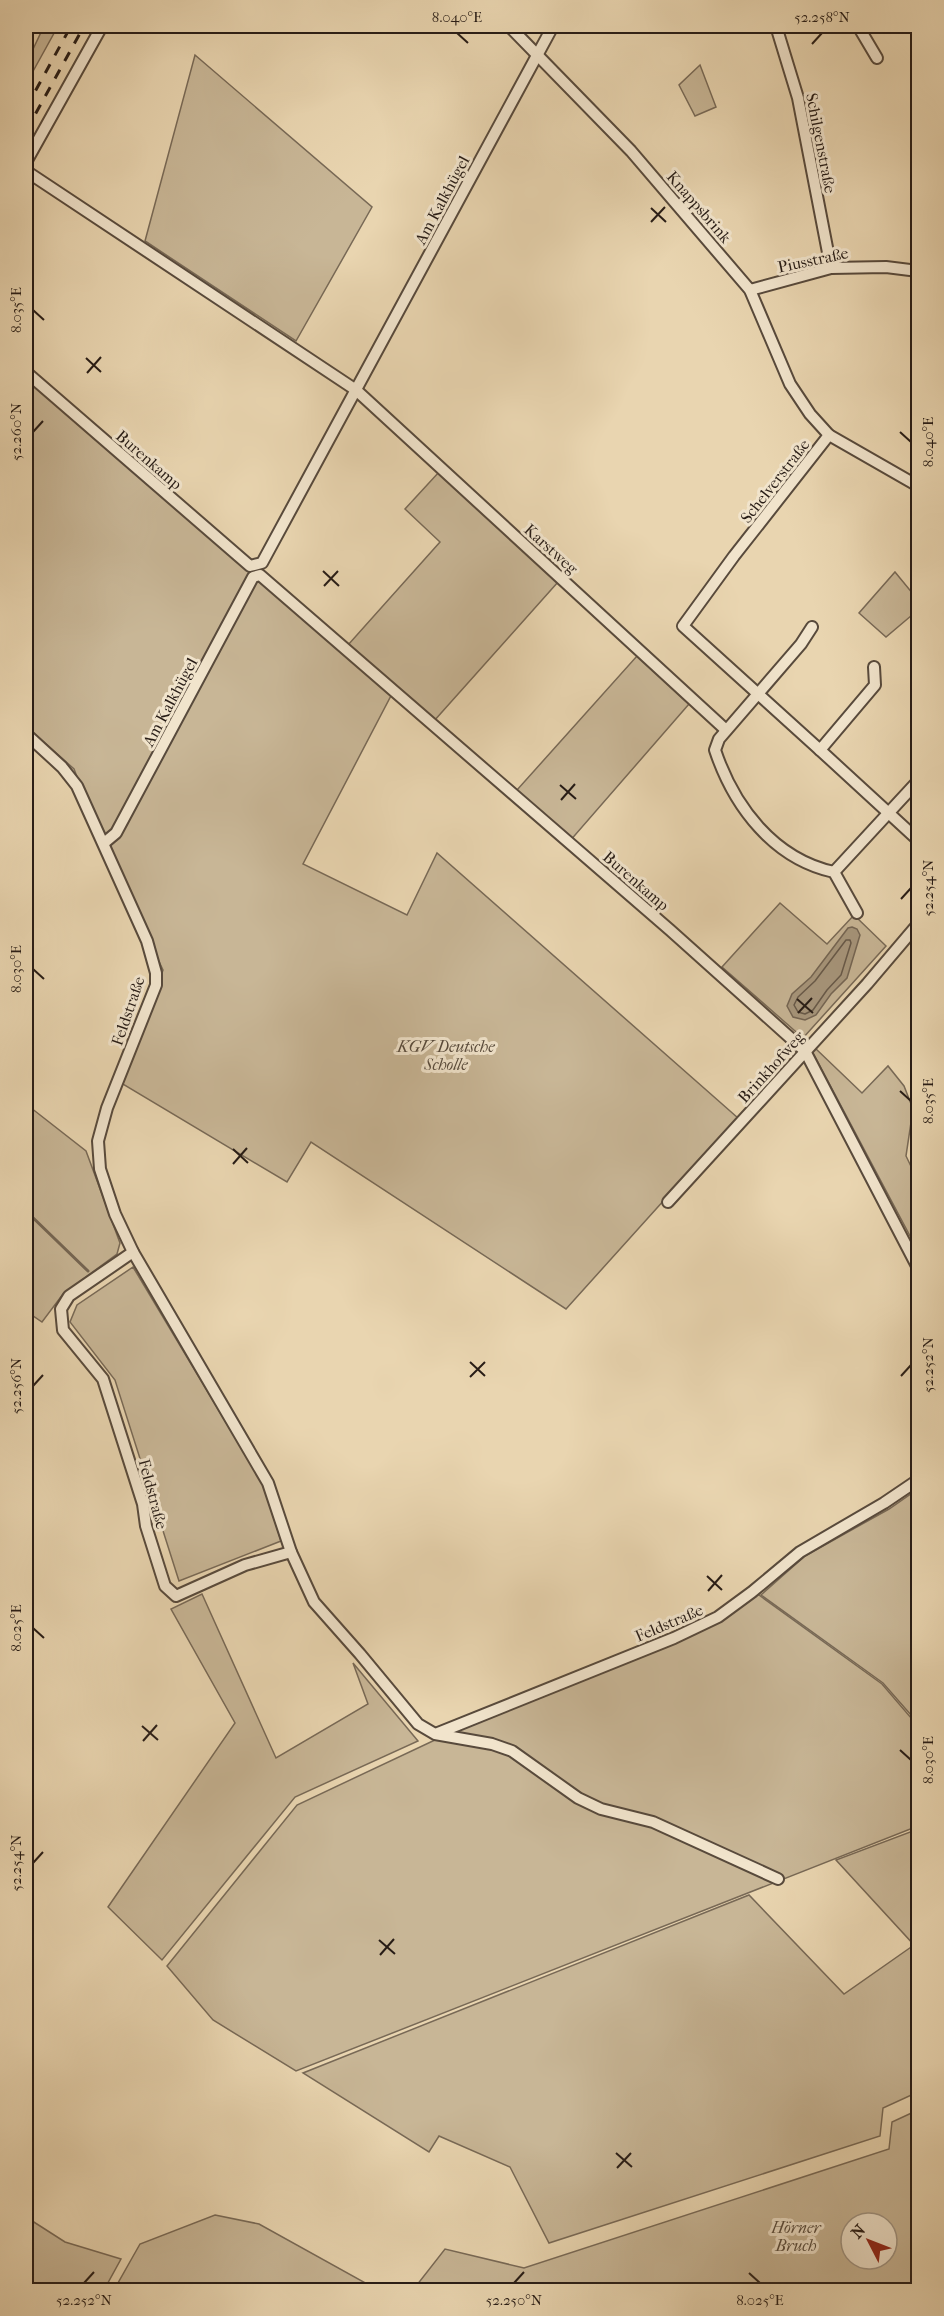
<svg xmlns="http://www.w3.org/2000/svg" width="944" height="2316" viewBox="0 0 944 2316" font-family="'IM FELL French Canon',serif">
  <rect width="100%" height="100%" fill="#e9d5b0"/>
  <filter id="stains"><feTurbulence type="fractalNoise" baseFrequency=".00333" numOctaves="4"/><feColorMatrix values="0 0 0 0 .2 0 0 0 0 .09 0 0 0 0 .02 0 0 0 .5 -.17"/></filter>
  <radialGradient id="worn" r=".72"><stop offset=".6" stop-color="#630" stop-opacity="0"/><stop offset="1" stop-color="#630" stop-opacity=".3"/></radialGradient>
  <g fill="#c8b696" stroke="#786956" stroke-width="1.5" fill-rule="evenodd">
    <polygon points="26,26 35,26 34,32 26,50"/>
    <polygon points="44,26 58,26 26,84 26,64"/>
    <polygon points="195,55 372,207 296,341 145,241"/>
    <polygon points="700,65 716,107 695,116 679,85"/>
    <polygon points="26,379 348,645 440,542 405,509 439,472 558,582 434,721 517,790 637,656 689,704 569,842 393,692 303,864 407,915 437,853 738,1118 566,1309 311,1142 287,1182 121,1083 163,970 97,829 74,769 26,726"/>
    <polygon points="895,572 918,600 918,610 886,637 859,613"/>
    <polygon points="780,903 827,944 854,915 886,946 803,1038 722,967"/>
    <polygon points="815,1048 862,1093 888,1066 904,1086 913,1109 906,1156 918,1181 918,1251 812,1051"/>
    <polygon points="26,1104 86,1151 120,1243 117,1254 63,1294 42,1322 26,1311"/>
    <polygon points="133,1267 264,1486 281,1541 179,1581 115,1380 70,1322 77,1305"/>
    <polygon points="918,1489 918,1723 883,1683 761,1595 805,1556 889,1509"/>
    <polygon points="752,1590 882,1684 918,1726 918,1826 296,2071 213,2020 167,1966 297,1805 454,1731 709,1619"/>
    <polygon points="202,1594 276,1758 368,1704 353,1663 418,1741 295,1797 162,1960 108,1907 235,1723 171,1609"/>
    <polygon points="918,1829 918,2092 883,2108 880,2136 549,2243 510,2167 439,2136 429,2152 303,2073 749,1895 844,1994 914,1945 836,1860"/>
    <path d="M918,2110V2290H413L445,2249L524,2268L889,2149L892,2122ZM851,2223H887V2259H851Z"/>
    <polygon points="215,2215 259,2224 378,2290 114,2290 140,2244"/>
    <polygon points="26,2217 65,2242 121,2259 104,2290 26,2290"/>
  </g>
  <polygon fill="#a7967c" stroke="#746553" stroke-width="1.5" points="852,927 857,929 860,935 847,978 831,994 816,1015 805,1020 793,1017 787,1006 792,994 811,977 848,928"/>
  <g fill="none" stroke-linecap="round" stroke-linejoin="round">
    <polygon stroke="#675949" stroke-width="1.5" points="846,940 850,940 851,943 841,975 827,990 813,1010 805,1014 798,1012 794,1005 798,997 815,981"/>
    <polyline stroke="#746553" stroke-width="3" points="26,1211 88,1271"/>
    <g stroke="#584a3c" stroke-width="14">
      <g id="minor">
        <polyline points="509,26 631,151 750,290 790,384 810,414 829,435 918,486"/>
        <polyline points="776,26 798,98 831,268"/>
        <polyline points="858,26 877,58"/>
        <polyline points="26,162 102,26"/>
        <polyline points="26,171 356,390 726,730"/>
        <polyline points="750,290 831,268 886,267 918,271"/>
        <polyline points="26,372 250,566 262,563 553,26"/>
        <polyline points="829,435 734,556 683,626 820,750 875,685 874,667"/>
        <path d="M812,627L801,644L719,739L715,750C734,807 774,859 834,872L857,913"/>
        <polyline points="26,734 62,767 77,786 147,941 156,973 156,985 107,1108 98,1141 100,1169 115,1214 133,1252 268,1483 291,1552 314,1602 360,1654 418,1724 435,1734 492,1744 512,1751 578,1798 601,1809 653,1822 778,1879"/>
        <polyline points="820,750 918,840"/>
        <polyline points="104,843 116,833 253,577 260,575 670,930 805,1051 918,1268"/>
        <polyline points="834,872 918,781"/>
        <polyline points="668,1202 867,984 918,924"/>
        <polyline points="133,1252 69,1296 61,1309 63,1330 103,1379 143,1504 146,1526 165,1586 176,1596 245,1565 291,1552"/>
        <polyline points="438,1733 674,1638 718,1617 752,1592 800,1552 884,1503 918,1480"/>
      </g>
    </g>
    <use href="#minor" stroke="#f1e4cc" stroke-width="10"/>
    <g stroke="#271c16" stroke-width="3" stroke-dasharray="10 10" stroke-linecap="butt">
      <polyline points="26,108 71,26"/>
      <polyline points="26,131 84,26"/>
    </g>
  </g>
  <path fill="none" stroke="#271c16" stroke-width="2" d="M457,33L468,43M812,44L822,33M651,208L666,222M651,222L665,207M33,310L44,320M86,358L101,372M87,373L101,357M33,432L43,421M900,432L911,442M323,571L339,586M324,586L338,571M560,785L576,799M561,800L575,784M901,899L911,888M33,969L44,979M797,999L813,1013M798,1013L812,998M900,1091L911,1101M233,1149L248,1163M233,1164L247,1148M470,1362L485,1376M901,1376L911,1365M470,1377L485,1362M33,1386L43,1375M707,1576L722,1590M708,1591L722,1575M33,1628L44,1638M142,1726L158,1740M143,1741L157,1725M900,1750L911,1760M33,1863L43,1852M379,1940L395,1954M380,1955L394,1939M616,2153L632,2167M617,2168L631,2153M749,2273L760,2283M84,2283L94,2272M514,2283L524,2272"/>
  <g text-anchor="middle" dominant-baseline="central" stroke-width="6" stroke-linejoin="round" paint-order="stroke">
    <g font-size="16" fill="#271c16" stroke="#f1e4cc">
      <text transform="translate(821 143) rotate(79)">Schilgenstraße</text>
      <text transform="translate(442 200) rotate(-62)">Am Kalkhügel</text>
      <text transform="translate(699 207) rotate(49)">Knappsbrink</text>
      <text transform="translate(813 260) rotate(-12)">Piusstraße</text>
      <text transform="translate(149 460) rotate(41)">Burenkamp</text>
      <text transform="translate(775 481) rotate(-52)">Schelverstraße</text>
      <text transform="translate(551 549) rotate(42)">Karstweg</text>
      <text transform="translate(170 702) rotate(-62)">Am Kalkhügel</text>
      <text transform="translate(636 881) rotate(41)">Burenkamp</text>
      <text transform="translate(128 1011) rotate(-71)">Feldstraße</text>
      <text transform="translate(771 1067) rotate(-48)">Brinkhofweg</text>
      <text transform="translate(153 1494) rotate(75)">Feldstraße</text>
      <text transform="translate(669 1623) rotate(-23)">Feldstraße</text>
    </g>
    <g font-size="16" font-style="italic" fill="#574a3c" stroke="#f1e4cc">
      <text x="446" y="1046">KGV Deutsche<tspan x="446" dy="18">Scholle</tspan></text>
      <text x="796" y="2227">Hörner<tspan x="796" dy="18">Bruch</tspan></text>
    </g>
  </g>
  <rect width="944" height="2316" fill="none" stroke="#e9d5b0" stroke-width="66"/>
  <g transform="translate(869 2241) rotate(312)"><circle r="28" fill="#f1e4cc" stroke="#a09483" stroke-width="1.5"/>
  <path d="M0-4.5L10 22L0 15L-10 22Z" fill="#8f2418"/>
  <text y="-9" font-size="16" font-weight="bold" text-anchor="middle" fill="#271c16">N</text>
  </g>
  <rect x="33" y="33" width="878" height="2250" fill="none" stroke="#271c16" stroke-width="2"/>
  <g font-size="15" text-anchor="middle" fill="#271c16">
    <text x="457" y="22">8.040°E</text>
    <text x="822" y="22">52.258°N</text>
    <text transform="translate(16 310) rotate(-90)" y="5">8.035°E</text>
    <text transform="translate(16 432) rotate(-90)" y="5">52.260°N</text>
    <text transform="translate(928 442) rotate(-90)" y="5">8.040°E</text>
    <text transform="translate(928 888) rotate(-90)" y="5">52.254°N</text>
    <text transform="translate(16 969) rotate(-90)" y="5">8.030°E</text>
    <text transform="translate(928 1101) rotate(-90)" y="5">8.035°E</text>
    <text transform="translate(928 1365) rotate(-90)" y="5">52.252°N</text>
    <text transform="translate(16 1386) rotate(-90)" y="5">52.256°N</text>
    <text transform="translate(16 1628) rotate(-90)" y="5">8.025°E</text>
    <text transform="translate(928 1760) rotate(-90)" y="5">8.030°E</text>
    <text transform="translate(16 1863) rotate(-90)" y="5">52.254°N</text>
    <text x="84" y="2305">52.252°N</text>
    <text x="514" y="2305">52.250°N</text>
    <text x="760" y="2305">8.025°E</text>
  </g>
  <rect width="100%" height="100%" filter="url(#stains)"/>
  <rect width="100%" height="100%" fill="url(#worn)"/>
</svg>
